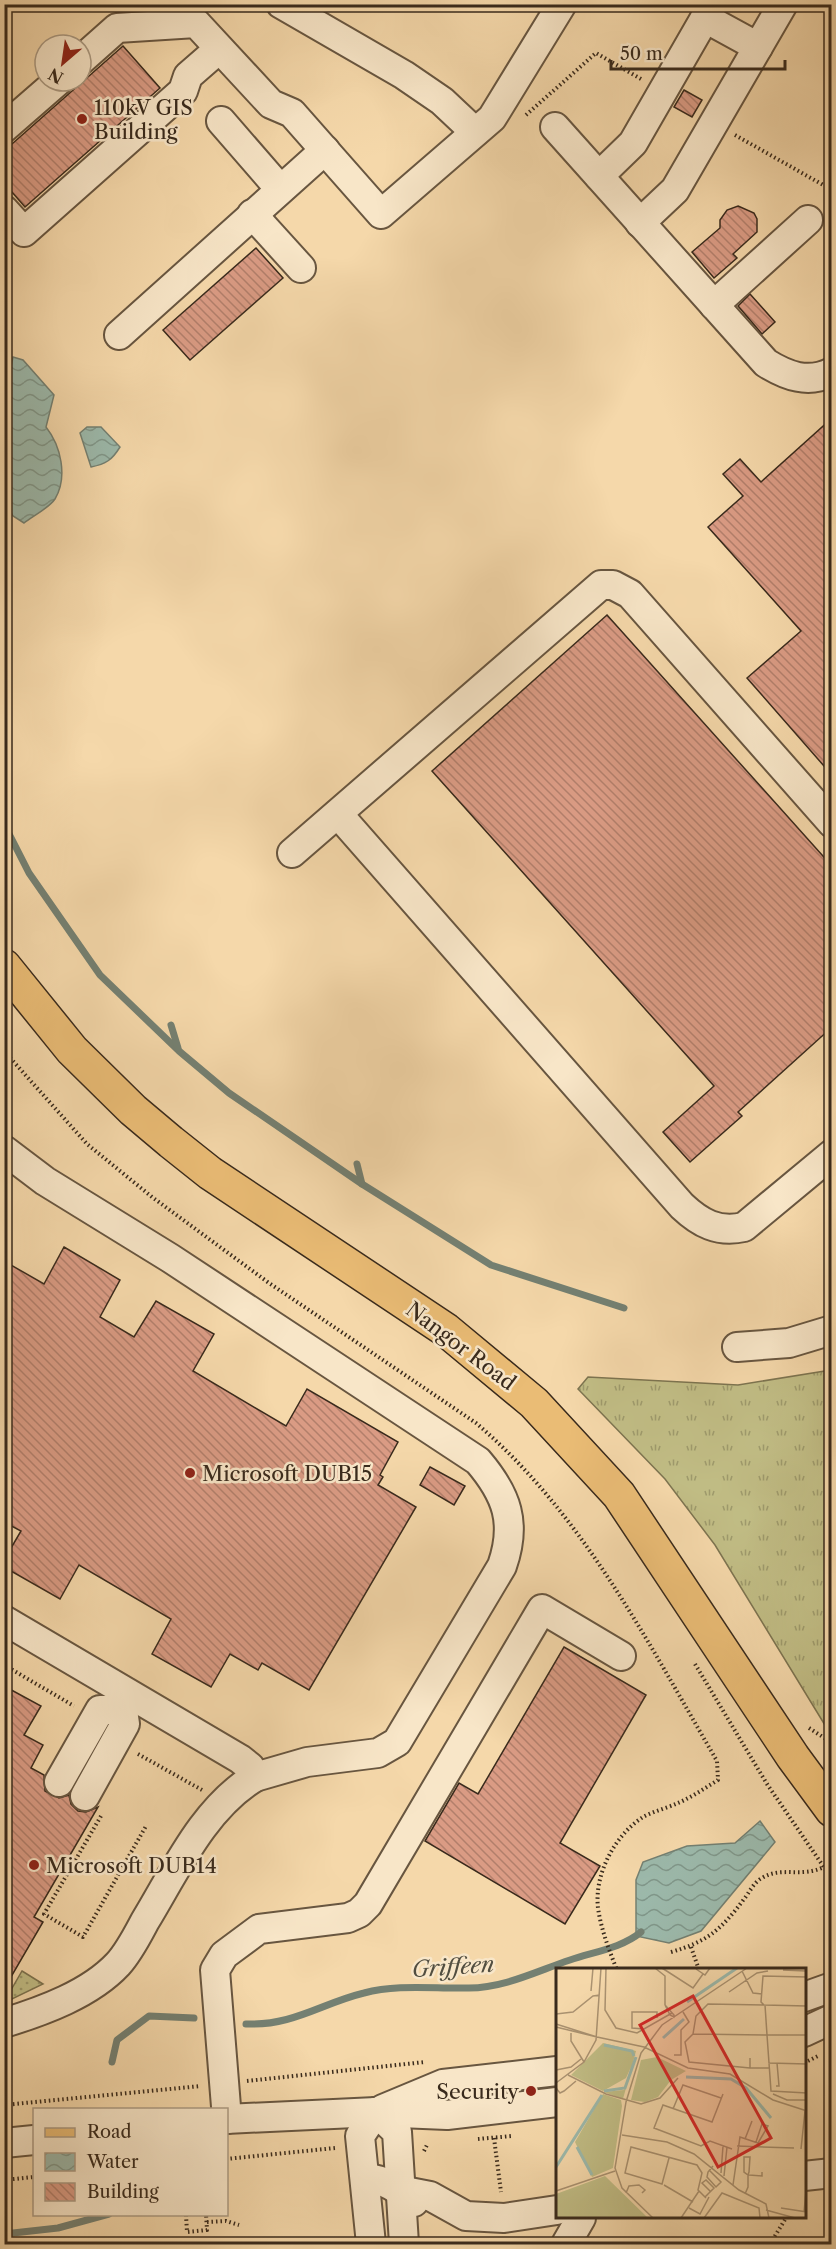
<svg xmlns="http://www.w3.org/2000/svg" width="836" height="2249" viewBox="0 0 836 2249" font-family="'Libre Caslon Text',serif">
  <defs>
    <pattern id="grass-tufts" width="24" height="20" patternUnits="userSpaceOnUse" patternTransform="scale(1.5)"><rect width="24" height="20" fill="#c1bd85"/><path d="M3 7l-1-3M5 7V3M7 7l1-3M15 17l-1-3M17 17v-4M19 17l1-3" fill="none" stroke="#9e9a6c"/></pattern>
    <pattern id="garden-dots" width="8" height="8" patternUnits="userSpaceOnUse" patternTransform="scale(1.5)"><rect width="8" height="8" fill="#c1bd85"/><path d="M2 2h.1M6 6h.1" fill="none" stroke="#9e9a6c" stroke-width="1.8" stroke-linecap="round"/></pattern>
    <pattern id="water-waves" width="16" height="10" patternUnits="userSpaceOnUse" patternTransform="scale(1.5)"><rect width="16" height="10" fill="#9cb9ab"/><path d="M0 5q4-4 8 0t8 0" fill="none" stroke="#80978a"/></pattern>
    <pattern id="building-back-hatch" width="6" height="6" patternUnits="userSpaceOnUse" patternTransform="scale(1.5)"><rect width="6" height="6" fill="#da9b84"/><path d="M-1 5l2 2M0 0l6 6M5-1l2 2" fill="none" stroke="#b27f6b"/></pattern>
  </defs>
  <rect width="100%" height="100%" fill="#f5d8aa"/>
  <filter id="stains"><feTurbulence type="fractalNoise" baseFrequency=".00333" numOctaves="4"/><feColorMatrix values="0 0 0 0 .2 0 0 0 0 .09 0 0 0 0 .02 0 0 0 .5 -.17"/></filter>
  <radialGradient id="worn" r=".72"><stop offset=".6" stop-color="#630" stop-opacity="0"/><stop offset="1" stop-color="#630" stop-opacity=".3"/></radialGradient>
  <polygon fill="url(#grass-tufts)" stroke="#7d7450" stroke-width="1.5" points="831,1370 832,1370 831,1735 715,1545 665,1479 578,1389 588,1377 738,1385"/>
  <polygon fill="url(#garden-dots)" stroke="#7d7450" stroke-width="1.5" points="22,1971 43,1984 12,1999 7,1997"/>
  <g fill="url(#water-waves)" stroke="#748072" stroke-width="1.5">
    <path d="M13,357L23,360L54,395L46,427C61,446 68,477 55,499C49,508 33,516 24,523L13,516L5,501V469L11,438L8,381Z"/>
    <path d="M87,427H101L120,447C112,460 106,464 91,467L80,433Z"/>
    <polygon points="760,1821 775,1842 701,1931 669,1943 636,1936 636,1880 643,1862 687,1846 735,1843"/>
  </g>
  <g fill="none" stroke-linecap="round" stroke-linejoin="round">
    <g stroke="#748072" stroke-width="7">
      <polyline points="4,824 29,873 100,975 179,1051 229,1093 362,1184 491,1265 624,1308"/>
      <polyline points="171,1025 178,1048"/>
      <polyline points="357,1164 362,1184"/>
      <path d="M246,2024C293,2026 322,2003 364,1993C398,1984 434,1989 469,1988C504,1988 537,1971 570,1960C593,1952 622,1948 641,1932"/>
      <polyline points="112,2062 117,2040 149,2016 194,2018"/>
      <polyline points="4,2234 58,2228 109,2214"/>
    </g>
  </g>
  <g fill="url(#building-back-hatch)" stroke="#392a1c" stroke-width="1.5">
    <polygon points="123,46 160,88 25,207 4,183 4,151"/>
    <polygon points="684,90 702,100 692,117 674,107"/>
    <polygon points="738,206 754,213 757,219 757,232 733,254 737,258 714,278 692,252 720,228 720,220 727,210"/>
    <polygon points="256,248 283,278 190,360 163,330"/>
    <polygon points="750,294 775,322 762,334 738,306"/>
    <polygon points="831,419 831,774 747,678 801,631 708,527 743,496 723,474 740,459 761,482"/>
    <polygon points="607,615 831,865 831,1028 738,1112 742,1116 690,1162 663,1132 714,1086 432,771"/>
    <polygon points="64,1247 120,1280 100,1317 134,1337 156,1301 214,1334 193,1371 286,1426 307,1389 398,1442 380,1475 383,1477 378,1485 416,1507 309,1690 262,1663 258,1670 230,1654 211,1687 152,1654 171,1619 79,1565 60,1599 4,1567 4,1560 21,1531 4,1522 4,1261 44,1284"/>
    <polygon points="430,1467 465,1486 454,1505 420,1485"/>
    <polygon points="564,1647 646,1695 560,1843 600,1866 565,1924 425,1841 459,1783 478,1794"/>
    <polygon points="4,1686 41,1706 24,1735 43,1745 31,1768 44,1775 45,1791 59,1798 69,1795 71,1804 78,1811 86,1812 98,1807 34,1917 43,1922 4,1989"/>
  </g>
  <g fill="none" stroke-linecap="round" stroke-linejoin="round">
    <g stroke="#685640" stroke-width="32">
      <g id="minor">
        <polyline points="281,4 404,75 442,101 475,132"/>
        <polyline points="705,18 758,47"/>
        <polyline points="81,60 117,28 196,23 271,104 292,113 381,214 492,118 562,4"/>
        <polyline points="221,121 280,189"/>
        <path d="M555,127L766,363C787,376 808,384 832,372"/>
        <polyline points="4,128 58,81"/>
        <polyline points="599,176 633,143 713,4"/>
        <polyline points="4,210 24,232 183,91 188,76 219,49"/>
        <polyline points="252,214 301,268"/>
        <polyline points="640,223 675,190 783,4"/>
        <polyline points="714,305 808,220"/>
        <polyline points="119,335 325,150"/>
        <path d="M338,814L682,1206C700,1223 718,1233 744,1227L832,1154"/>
        <polyline points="292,853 601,585 613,585 630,594 832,823"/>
        <path d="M4,1150L45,1181L170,1258L478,1461C507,1495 517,1523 502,1566L397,1742L378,1753L307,1762L255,1777L250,1767L240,1759L4,1620"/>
        <polyline points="737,1347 789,1343 832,1330"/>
        <polyline points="59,1782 100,1710 123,1710 125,1724 85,1796"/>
        <polyline points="804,1997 832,1987"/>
        <path d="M4,2023C43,2011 90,1994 118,1964C129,1952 137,1936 145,1921C176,1870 203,1809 255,1777"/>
        <polyline points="804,2032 832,2019"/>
        <polyline points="383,2109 443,2084 557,2071"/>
        <polyline points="376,2112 397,2132 404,2244"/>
        <polyline points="226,2119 376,2112 447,2115 557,2102"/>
        <polyline points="227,2119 215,1970 224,1955 259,1929 348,1918 359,1913 368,1904 542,1609 621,1656"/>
        <polyline points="4,2143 34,2140"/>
        <polyline points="804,2176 832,2173"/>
        <path d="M365,2179C383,2177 401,2191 414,2202"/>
        <polyline points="399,2190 430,2196 466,2216 504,2218 557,2210"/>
        <polyline points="371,2244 360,2136 376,2112"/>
        <polyline points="566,2244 581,2218"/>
      </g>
    </g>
    <g stroke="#392a1c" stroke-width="36">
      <polyline id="major" points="4,966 72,1050 133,1110 171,1142 210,1173 446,1330 534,1403 619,1495 793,1757 832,1810"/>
    </g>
    <g stroke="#392a1c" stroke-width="4" stroke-dasharray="1.5 3" stroke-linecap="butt">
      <polyline points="526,115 596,53 641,79"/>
      <polyline points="735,135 832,190"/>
      <polyline points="4,931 10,939"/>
      <path d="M4,1051L87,1144L152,1197L269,1283L476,1423C583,1514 647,1641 717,1761L718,1780C705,1788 692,1797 678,1803C667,1808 654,1811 643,1817C615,1835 594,1874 598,1908C601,1929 609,1950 617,1970"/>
      <polyline points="695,1664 767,1784 832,1879"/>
      <polyline points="4,1665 74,1706"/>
      <polyline points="809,1728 826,1739 832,1746"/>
      <polyline points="826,1739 832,1735"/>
      <polyline points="138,1754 202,1790"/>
      <polyline points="101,1816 44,1914 83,1937 146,1826"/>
      <polyline points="691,1947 699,1970"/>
      <path d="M671,1952C707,1942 722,1929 744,1899C749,1893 754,1882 762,1878C781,1866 801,1878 824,1867"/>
      <polyline points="804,2063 818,2056"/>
      <polyline points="247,2081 425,2062"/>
      <polyline points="4,2105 201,2086"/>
      <polyline points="494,2138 501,2192"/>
      <polyline points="478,2139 512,2136"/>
      <polyline points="424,2151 428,2143"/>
      <polyline points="226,2159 335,2148"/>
      <polyline points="4,2180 34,2177"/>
      <polyline points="186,2215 187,2232 207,2230 206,2214"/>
      <polyline points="207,2222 226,2221 239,2225"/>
      <polyline points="770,2244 786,2218"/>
    </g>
    <use href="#minor" stroke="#f8e6c8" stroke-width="28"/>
    <use href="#major" stroke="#eabc75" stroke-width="33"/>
  </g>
  <g fill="#8f2418" stroke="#f8e6c8" stroke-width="2">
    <circle cx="82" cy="119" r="6"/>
    <circle cx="190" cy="1473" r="6"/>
    <circle cx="34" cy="1865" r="6"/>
    <circle cx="531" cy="2091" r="6"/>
  </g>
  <g text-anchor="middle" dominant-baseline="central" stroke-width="5" stroke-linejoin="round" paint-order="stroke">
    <g font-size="21" fill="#392a1c" stroke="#f8e6c8" text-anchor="start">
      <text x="94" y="107">110kV GIS<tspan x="94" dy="24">Building</tspan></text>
      <text x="202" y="1473">Microsoft DUB15</text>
      <text x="46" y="1865">Microsoft DUB14</text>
      <text x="519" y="2091" text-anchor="end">Security</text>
    </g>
    <g font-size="21" fill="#392a1c" stroke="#f8e6c8">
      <text transform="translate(461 1346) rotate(37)">Nangor Road</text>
    </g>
    <g font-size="22" font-style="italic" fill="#524e40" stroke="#f8e6c8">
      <text transform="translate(453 1967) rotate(-4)">Griffeen</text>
    </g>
  </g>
  <g transform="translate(556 1968)">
    <rect width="250" height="250" fill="#f5d8aa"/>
    <path d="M47,75L80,83L67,131L48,124L68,122L75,99L70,110L47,123L15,107ZM101,89L130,103L115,112L102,129L89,134L75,132L85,92ZM47,126L65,132L66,138L57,200L36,209L19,174ZM49,208L92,250H0V226Z" fill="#c1bd85"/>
    <path fill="none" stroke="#9cb9ab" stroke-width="3" d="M131,34L181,0M107,70L128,51M48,77L76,83L78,88M130,109L175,111L190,120L215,150M48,123L69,120L80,89M21,179L36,207M0,199L46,127"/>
    <path fill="none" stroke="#aa9271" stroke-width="1.5" d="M50,0L49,42L60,60L81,65L116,45M99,0L109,8V37M106,0L137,20L147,6M140,1L149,7L154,0M227,2L250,3M186,3L197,25L206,26M251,9L207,8L205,34L208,37L251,38M35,23L37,0M173,24L201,5L212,3M109,37L118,47V49L114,47ZM209,37L211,67H251M0,46L17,44L37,28L44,27M0,56L41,69M0,59L41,69M88,61L76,60V44H101V50M15,65V73L28,94M137,66L140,48L152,36L208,37M41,69L88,79L132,100L174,106L217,132L251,143M118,87H125V62L133,54L127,44M194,90V100H213M213,95L215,123L251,125M194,100L133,94L129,74L137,66L211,67L213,95L251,96M0,102L15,99L25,91M12,107L50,126L85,136L104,130L122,110M0,115L28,94L40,72L45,0M220,118H223L221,95M0,120L4,125L8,123L20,113M167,126L156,154L107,137L98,160L145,178L154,173L176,181M217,126L231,132H251M117,141L127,117L165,130M66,167L111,174L138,186L183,222L210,236L213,250M189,171L196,153M181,178L238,180M245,181L249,143M113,190L106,216L69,205L75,179L141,197L146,205L142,222L150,230M153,202L165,214L160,219L151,209L152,204L157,198M165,205L167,178M168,208L171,179M108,217L137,234M177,217L184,169L202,175L212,158L206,156L200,174M0,223L59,203M70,225L73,218L83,217L89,222L86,225M189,226L192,219V207L193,204L194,189H188V204L192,207H193L206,208V204M149,229L158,220L150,212L146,215L154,223M133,240L144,246L153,229M225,240L251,244M210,242L239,250M248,244L250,223M97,250L66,220L59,200L70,134L85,85L106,57L191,0M125,250L143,223M148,250L166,225L203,240L204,250"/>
    <path fill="#d62828" fill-opacity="0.15" stroke="#d62828" stroke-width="3" d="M137,28L215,170L162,199L84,57Z"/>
    <rect width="250" height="250" fill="none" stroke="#392a1c" stroke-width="3"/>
  </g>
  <rect width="836" height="2249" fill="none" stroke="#f5d8aa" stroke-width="24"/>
  <rect x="6" y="6" width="824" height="2237" fill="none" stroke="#392a1c" stroke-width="3"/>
  <rect x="12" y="12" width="812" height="2225" fill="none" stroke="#392a1c" stroke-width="1.5"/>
  <rect x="33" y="2108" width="195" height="108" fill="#f8e6c8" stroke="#ac9b83" stroke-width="1.5"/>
  <rect x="45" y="2128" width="30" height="9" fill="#eabc75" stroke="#ac9b83" stroke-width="1.5"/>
  <text x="87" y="2138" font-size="18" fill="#392a1c">Road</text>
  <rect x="45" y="2153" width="30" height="18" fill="url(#water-waves)" stroke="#ac9b83" stroke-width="1.5"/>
  <text x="87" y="2168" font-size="18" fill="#392a1c">Water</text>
  <rect x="45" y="2183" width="30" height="18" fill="url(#building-back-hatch)" stroke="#ac9b83" stroke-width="1.5"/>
  <text x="87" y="2198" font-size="18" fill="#392a1c">Building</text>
  <g transform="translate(63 63) rotate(209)"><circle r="28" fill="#f8e6c8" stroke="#ac9b83" stroke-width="1.5"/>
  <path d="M0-4.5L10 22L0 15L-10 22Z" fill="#8f2418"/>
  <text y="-9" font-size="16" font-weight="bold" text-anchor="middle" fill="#392a1c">N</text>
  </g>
  <path d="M611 60v9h174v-9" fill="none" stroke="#392a1c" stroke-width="3"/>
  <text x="620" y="60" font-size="18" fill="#392a1c" stroke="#f8e6c8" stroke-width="4.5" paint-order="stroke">50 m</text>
  <rect width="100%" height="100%" filter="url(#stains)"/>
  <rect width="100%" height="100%" fill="url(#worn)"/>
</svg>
